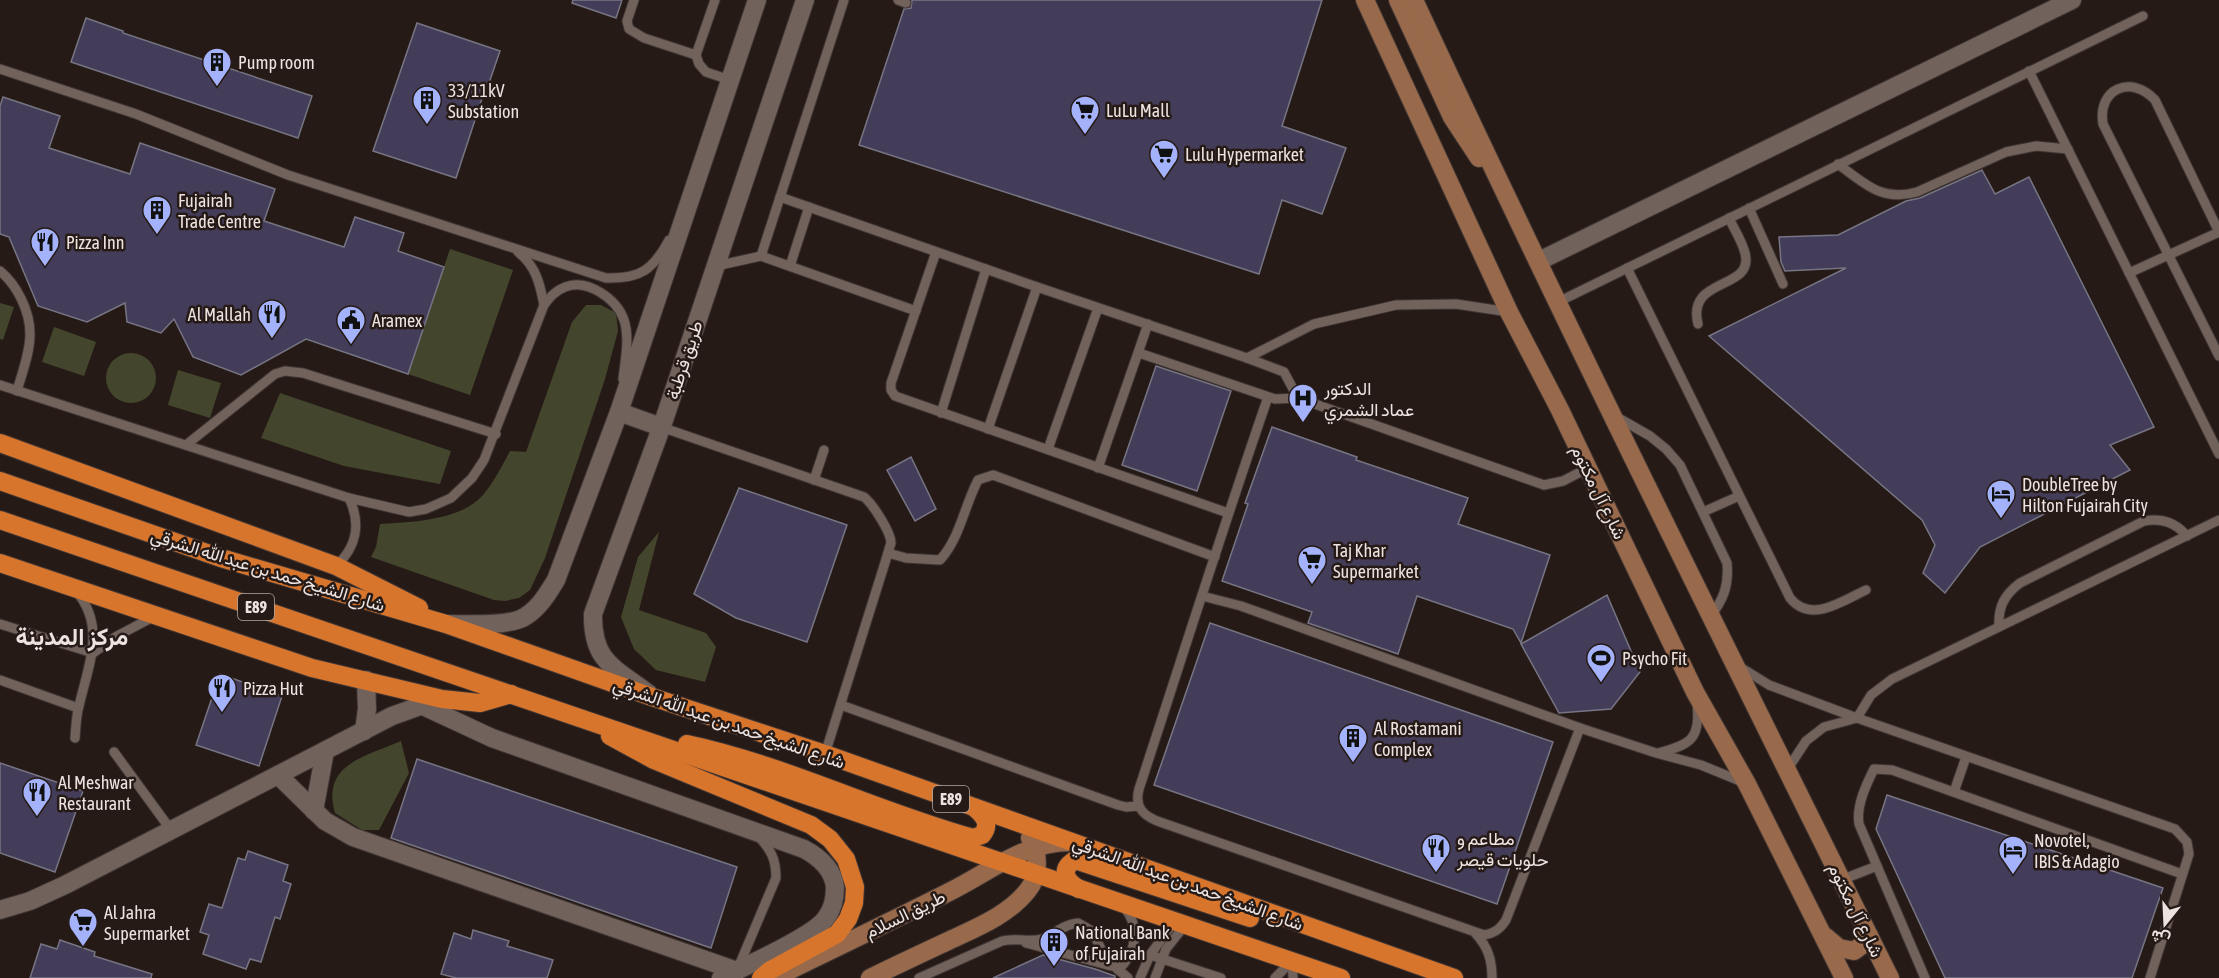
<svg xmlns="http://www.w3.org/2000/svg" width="2219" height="978" viewBox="0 0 2219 978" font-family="'Asap Condensed',Vazirmatn,sans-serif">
  <rect width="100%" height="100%" fill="#261a16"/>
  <g fill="#43462d">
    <polygon points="450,249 513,270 470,395 408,374"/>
    <polygon points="0,303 14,307 3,340 0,339"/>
    <path d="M586,305H601L616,313L618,331L605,379L545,558L530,590L519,598L505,601L494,600L371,557L376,547L380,524C411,522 460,521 483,495C494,482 502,466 510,451L526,452L572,322Z"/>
    <polygon points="54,327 96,342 84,376 42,362"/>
    <circle cx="131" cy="378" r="25"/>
    <polygon points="178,370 221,383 210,418 168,405"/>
    <polygon points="280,393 451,451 440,484 344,466 261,438"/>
    <polygon points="659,532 639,610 706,633 716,647 705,682 656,670 634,649 621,617 638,557"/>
    <path d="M401,741L409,773L379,830H362L335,813C321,764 365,757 401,741Z"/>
  </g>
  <g fill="#433d5a" stroke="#777583" stroke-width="1.5">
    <polygon points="573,0 622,0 616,18 572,3"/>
    <polygon points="912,0 1322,0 1282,126 1346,148 1322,214 1282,200 1259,274 859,145 904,9 911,8"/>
    <polygon points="86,18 123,31 123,33 312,96 298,138 71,62"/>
    <polygon points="417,23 500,51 489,83 487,83 456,178 373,151"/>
    <polygon points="3,97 60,116 49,148 130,174 140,143 275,189 264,221 344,247 355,217 404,233 398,251 444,267 408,374 306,339 241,375 193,357 174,319 161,333 127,322 125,303 87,322 38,306 9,237 0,234 0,106"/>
    <polygon points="1982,170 1995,194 2029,177 2154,427 2110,445 2130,470 1980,547 1945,593 1923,573 1935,545 1922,520 1709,336 1846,268 1785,271 1781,262 1779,237 1838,235 1906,201 1920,198"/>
    <polygon points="1156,366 1231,391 1197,491 1122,465"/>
    <polygon points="1272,427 1357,457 1356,460 1468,498 1458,524 1550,555 1521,643 1513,629 1417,596 1398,654 1308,623 1312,612 1222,581 1248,504 1245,503"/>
    <polygon points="911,457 936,509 915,521 887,470"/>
    <polygon points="739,488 847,525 807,642 736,618 694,594"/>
    <polygon points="1607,595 1640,672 1611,709 1559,713 1521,644"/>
    <polygon points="1210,623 1553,742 1497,904 1154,785"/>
    <polygon points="220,674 282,696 259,766 196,745"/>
    <polygon points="417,759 737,867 711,948 391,838"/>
    <polygon points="0,763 83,791 55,872 0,853"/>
    <polygon points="1887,795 2163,888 2132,978 1945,978 1876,829"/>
    <polygon points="248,851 288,865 283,881 291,884 280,919 275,917 261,962 250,959 246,969 203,954 209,935 200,932 209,904 222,908 238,858 245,860"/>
    <polygon points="473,930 509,941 507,946 553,960 547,978 456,978 441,974 454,933 471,939"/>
    <polygon points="60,940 95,952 94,956 152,974 151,978 30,978 41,944 57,949"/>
    <polygon points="1043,955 1095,969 1115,976 1115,978 993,978"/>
  </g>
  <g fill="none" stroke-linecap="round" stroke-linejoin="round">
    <g stroke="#403634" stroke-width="11">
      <g id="service">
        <polyline points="634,0 627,21 629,29 644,38 696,55"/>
        <polyline points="715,0 696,55 699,64 706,72 730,80"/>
        <polyline points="898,0 906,3"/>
        <path d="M0,69L136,114L288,175L606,278C640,279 653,270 669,240"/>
        <polyline points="2029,71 2219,454"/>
        <path d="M1838,164C1865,184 1882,202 1917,192L2006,152L2036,146L2068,149"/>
        <polyline points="780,197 1037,287 1247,358 1284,372 1298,398"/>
        <polyline points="1749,208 1783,284"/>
        <path d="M2219,232L2155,100C2131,74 2097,89 2103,124L2219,356"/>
        <path d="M518,252C536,266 540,284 544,305"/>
        <polyline points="936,252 891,383 891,390 895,396 1228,513"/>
        <polyline points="761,256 844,0"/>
        <polyline points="716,266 761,256 916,311"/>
        <polyline points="790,266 809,207"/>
        <path d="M1627,268L1790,598C1811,624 1842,601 1866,590"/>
        <path d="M0,271C17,285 30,311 30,334C30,353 22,373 17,391"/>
        <polyline points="2129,273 2219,232"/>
        <polyline points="1558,302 2143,16"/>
        <path d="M1698,324C1686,276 1755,291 1745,253C1742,241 1734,229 1729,218"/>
        <polyline points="1139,353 1275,399 1298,398 1544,485 1563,481 1588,468"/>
        <polyline points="1247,358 1314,324 1396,305 1456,304 1509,312"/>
        <path d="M0,385L349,498L409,512L426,509L451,498L472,478L484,460L544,305C550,297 555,291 565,287C587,278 617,299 624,320C630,338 625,361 623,379"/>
        <path d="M1268,397C1223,527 1182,658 1139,789C1134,807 1143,816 1160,822L1484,935C1495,933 1500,929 1506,920L1580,728"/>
        <polyline points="941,413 986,269"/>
        <path d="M1615,416L1650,436L1666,449L1680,465L1727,563C1729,585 1724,599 1710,617"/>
        <path d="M661,427L864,497C872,503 891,532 891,543C890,546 889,549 888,553L825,754"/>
        <polyline points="988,429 1037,287"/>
        <polyline points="186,445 275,374 285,371 303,373 496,434"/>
        <polyline points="1048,449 1098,308"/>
        <polyline points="1098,468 1148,324"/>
        <polyline points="814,480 824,450"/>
        <polyline points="1703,512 1739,496"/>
        <path d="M888,553L906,558L940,560C960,538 964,507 978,480L993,475L1215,557"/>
        <path d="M336,566C357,547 361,523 349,498"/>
        <polyline points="1202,596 1241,606 1580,728 1656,753 1701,765 1745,783"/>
        <polyline points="0,624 93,653"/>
        <path d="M1999,627C1998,607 2004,595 2020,583L2144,521C2162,518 2175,522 2187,536"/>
        <polyline points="93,653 117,636 155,616"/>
        <polyline points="1740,667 1769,685 1857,718 2175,829 2187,842 2189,854 2150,978"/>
        <polyline points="0,680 78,708"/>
        <polyline points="841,705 1118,805 1126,807 1138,806"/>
        <polyline points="1857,718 1871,695 1892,679 2219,520"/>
        <path d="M75,738C76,727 76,716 79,706C88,666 107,627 76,591"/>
        <polyline points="114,752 171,830"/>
        <path d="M1658,753C1690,745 1701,739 1697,704"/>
        <polyline points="1787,770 1806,741 1824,727 1857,718"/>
        <polyline points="1954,792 1966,757"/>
        <polyline points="1841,880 1877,866"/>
        <path d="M1476,934C1488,947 1492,960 1492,978"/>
        <polyline points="1026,943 1111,966"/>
        <polyline points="1150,955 1221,978"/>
        <polyline points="1292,961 1293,978"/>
        <path d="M738,968L776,878C776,859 771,850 759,837"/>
        <path d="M1118,970C1137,952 1141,926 1123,906"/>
        <path d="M919,978L1002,941C1016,937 1029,943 1042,939C1055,934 1064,924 1078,923L1092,931L1106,959L1128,978"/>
        <polyline points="1140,978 1150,955 1174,922"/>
        <polyline points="1155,978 1166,949 1185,925"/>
        <polyline points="1275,978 1292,961"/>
        <path d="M1925,978L1859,824C1856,806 1866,785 1874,769L1892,770L2182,874"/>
      </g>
    </g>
    <g stroke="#403634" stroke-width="20">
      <g id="minor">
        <polyline points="1539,261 2072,0"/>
        <path d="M421,705L492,738L804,849C819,857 833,869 835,887C835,898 833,909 826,918C814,936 744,967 721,978"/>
        <polyline points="364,731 367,709 366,680"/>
        <polyline points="278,775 325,821 353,837 737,971"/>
        <polyline points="314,811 325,751"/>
        <polyline points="0,910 30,901 65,885 392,716 431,702"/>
      </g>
    </g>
    <g stroke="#403634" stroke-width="20">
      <g id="tertiary">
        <polyline points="619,412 661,427"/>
        <path d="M446,624C466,624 511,627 526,616C540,607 548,593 556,580L619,412L757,0"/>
        <path d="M649,694C615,668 592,662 593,614L664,420L805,0"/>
      </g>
    </g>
    <g stroke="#403634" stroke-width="20">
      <g id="secondary">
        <polyline points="1365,0 1509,312 1560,410 1695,692 1747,784 1844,978"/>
        <polyline points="1398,0 1452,117 1479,158"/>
        <path d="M1414,0C1567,329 1729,653 1890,978"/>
        <polyline points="1826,937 1839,948 1854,951 1862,945 1869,936"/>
        <path d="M774,978C833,949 892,921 951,891C991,871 1024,842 1071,842"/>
        <path d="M870,978C895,966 920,954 946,942C973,929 1008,916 1028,890C1040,875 1039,854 1030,838"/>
      </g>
    </g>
    <g stroke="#403634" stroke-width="20">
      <g id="trunk">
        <polyline points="0,443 336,566 419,608"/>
        <polyline points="0,481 221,558 446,624 652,697 825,754 1454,978"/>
        <polyline points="0,520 1341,978"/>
        <polyline points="0,563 312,668 442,699 480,703 511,694"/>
        <polyline points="610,736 654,760 811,825 830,839 846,859 855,887 854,903 848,919 837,934 769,971 761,978"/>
        <path d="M687,744C785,765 876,811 973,838L982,835C991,824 984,816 975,808"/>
        <path d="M1079,889C1066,881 1059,870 1075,860L1250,918"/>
      </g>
    </g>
    <use href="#service" stroke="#71625c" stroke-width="9"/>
    <use href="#minor" stroke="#71625c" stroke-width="18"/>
    <use href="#tertiary" stroke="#71625c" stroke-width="18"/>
    <use href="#secondary" stroke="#98694a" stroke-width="18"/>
    <use href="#trunk" stroke="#d8752c" stroke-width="18"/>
  </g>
  <defs>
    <g id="building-pin" transform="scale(1.5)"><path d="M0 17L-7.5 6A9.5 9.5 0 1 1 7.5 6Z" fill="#a4b2fc" stroke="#261a16"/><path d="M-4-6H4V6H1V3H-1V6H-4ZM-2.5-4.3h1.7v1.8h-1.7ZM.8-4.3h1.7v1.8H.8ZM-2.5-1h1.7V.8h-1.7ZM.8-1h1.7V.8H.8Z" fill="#111"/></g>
    <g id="supermarket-pin" transform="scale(1.5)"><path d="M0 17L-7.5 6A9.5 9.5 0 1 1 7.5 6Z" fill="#a4b2fc" stroke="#261a16"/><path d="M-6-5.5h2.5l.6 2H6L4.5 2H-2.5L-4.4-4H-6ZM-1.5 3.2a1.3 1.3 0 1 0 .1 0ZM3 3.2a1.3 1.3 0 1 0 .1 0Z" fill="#111"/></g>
    <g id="restaurant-pin" transform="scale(1.5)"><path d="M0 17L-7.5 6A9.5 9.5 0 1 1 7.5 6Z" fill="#a4b2fc" stroke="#261a16"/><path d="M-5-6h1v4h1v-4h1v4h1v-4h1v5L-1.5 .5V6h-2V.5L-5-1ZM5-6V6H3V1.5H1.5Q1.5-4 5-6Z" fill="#111"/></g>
    <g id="civic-pin" transform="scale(1.5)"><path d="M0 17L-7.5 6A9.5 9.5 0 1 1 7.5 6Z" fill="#a4b2fc" stroke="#261a16"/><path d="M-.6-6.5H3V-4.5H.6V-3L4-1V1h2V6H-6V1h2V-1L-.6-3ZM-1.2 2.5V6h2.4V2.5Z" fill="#111"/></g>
    <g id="hospital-pin" transform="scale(1.5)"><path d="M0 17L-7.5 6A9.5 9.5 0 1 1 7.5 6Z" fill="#a4b2fc" stroke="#261a16"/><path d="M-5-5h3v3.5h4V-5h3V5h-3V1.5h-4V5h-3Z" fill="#111"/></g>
    <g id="hotel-pin" transform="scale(1.5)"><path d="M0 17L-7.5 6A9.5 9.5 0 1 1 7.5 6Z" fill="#a4b2fc" stroke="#261a16"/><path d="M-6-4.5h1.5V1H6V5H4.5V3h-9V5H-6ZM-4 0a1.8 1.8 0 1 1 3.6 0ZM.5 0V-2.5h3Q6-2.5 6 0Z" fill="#111"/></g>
    <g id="stadium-pin" transform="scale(1.5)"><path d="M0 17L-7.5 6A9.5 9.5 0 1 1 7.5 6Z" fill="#a4b2fc" stroke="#261a16"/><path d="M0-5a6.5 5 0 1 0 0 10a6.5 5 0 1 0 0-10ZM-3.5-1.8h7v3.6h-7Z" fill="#111"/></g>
  </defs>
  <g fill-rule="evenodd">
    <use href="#building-pin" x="217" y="62"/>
    <use href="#building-pin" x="427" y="100"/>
    <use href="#supermarket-pin" x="1085" y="110"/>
    <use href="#supermarket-pin" x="1164" y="154"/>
    <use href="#building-pin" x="157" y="210"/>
    <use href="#restaurant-pin" x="45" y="242"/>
    <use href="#restaurant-pin" x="272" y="314"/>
    <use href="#civic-pin" x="351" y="320"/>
    <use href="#hospital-pin" x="1303" y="398"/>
    <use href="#hotel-pin" x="2001" y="494"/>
    <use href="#supermarket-pin" x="1312" y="560"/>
    <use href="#stadium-pin" x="1601" y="658"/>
    <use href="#restaurant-pin" x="222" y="688"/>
    <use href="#building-pin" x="1353" y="738"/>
    <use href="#restaurant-pin" x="37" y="792"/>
    <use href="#restaurant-pin" x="1436" y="848"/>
    <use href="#hotel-pin" x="2013" y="850"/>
    <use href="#supermarket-pin" x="83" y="922"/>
    <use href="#building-pin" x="1054" y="942"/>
  </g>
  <g text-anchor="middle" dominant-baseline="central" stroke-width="5" stroke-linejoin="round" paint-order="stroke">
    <g fill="#261a16" stroke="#b1a7a3" stroke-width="1.5">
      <rect x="238" y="594" width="36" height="26" rx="4.5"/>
      <rect x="933" y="786" width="36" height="26" rx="4.5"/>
    </g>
    <g font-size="16" font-weight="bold" fill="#ece3e0">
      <text x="256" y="607">E89</text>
      <text x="951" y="799">E89</text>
    </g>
    <g font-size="18" fill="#ece3e0" stroke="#261a16" text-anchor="start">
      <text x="238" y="62">Pump room</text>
      <text x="448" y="90">33/11kV<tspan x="448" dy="21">Substation</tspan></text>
      <text x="1106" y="110">LuLu Mall</text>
      <text x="1185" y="154">Lulu Hypermarket</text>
      <text x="178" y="200">Fujairah<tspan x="178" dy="21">Trade Centre</tspan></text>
      <text x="66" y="242">Pizza Inn</text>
      <text x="251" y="314" text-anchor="end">Al Mallah</text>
      <text x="372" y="320">Aramex</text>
      <text x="1324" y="388">الدكتور<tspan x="1324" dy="21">عماد الشمري</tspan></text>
      <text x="2022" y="484">DoubleTree by<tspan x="2022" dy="21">Hilton Fujairah City</tspan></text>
      <text x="1333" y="550">Taj Khar<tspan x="1333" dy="21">Supermarket</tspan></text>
      <text x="1622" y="658">Psycho Fit</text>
      <text x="243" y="688">Pizza Hut</text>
      <text x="1374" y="728">Al Rostamani<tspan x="1374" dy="21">Complex</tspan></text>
      <text x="58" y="782">Al Meshwar<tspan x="58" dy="21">Restaurant</tspan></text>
      <text x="1457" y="838">مطاعم و<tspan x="1457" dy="21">حلويات قيصر</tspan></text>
      <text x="2034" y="840">Novotel,<tspan x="2034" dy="21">IBIS &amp; Adagio</tspan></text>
      <text x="104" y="912">Al Jahra<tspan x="104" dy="21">Supermarket</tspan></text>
      <text x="1075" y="932">National Bank<tspan x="1075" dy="21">of Fujairah</tspan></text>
    </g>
    <g font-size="18" fill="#ece3e0" stroke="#261a16">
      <text transform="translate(684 360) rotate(-72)">طريق قرطبة</text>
      <text transform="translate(1599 492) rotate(64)">شارع آل مكتوم</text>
      <text transform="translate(268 570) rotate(17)">شارع الشيخ حمد بن عبد الله الشرقي</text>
      <text transform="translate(729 723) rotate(19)">شارع الشيخ حمد بن عبد الله الشرقي</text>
      <text transform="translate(1188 883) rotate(20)">شارع الشيخ حمد بن عبد الله الشرقي</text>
      <text transform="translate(1856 910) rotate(64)">شارع آل مكتوم</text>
      <text transform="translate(905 914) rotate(-26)">طريق السلام</text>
    </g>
    <g font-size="24" font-weight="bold" fill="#ece3e0" stroke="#261a16">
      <text x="72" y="636">مركز المدينة</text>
    </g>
  </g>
  <g transform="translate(2165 924) rotate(198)" stroke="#261a16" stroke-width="4.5" paint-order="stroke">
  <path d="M0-4.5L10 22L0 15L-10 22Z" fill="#ece3e0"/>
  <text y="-9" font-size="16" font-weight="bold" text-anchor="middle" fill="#ece3e0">ش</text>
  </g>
</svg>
